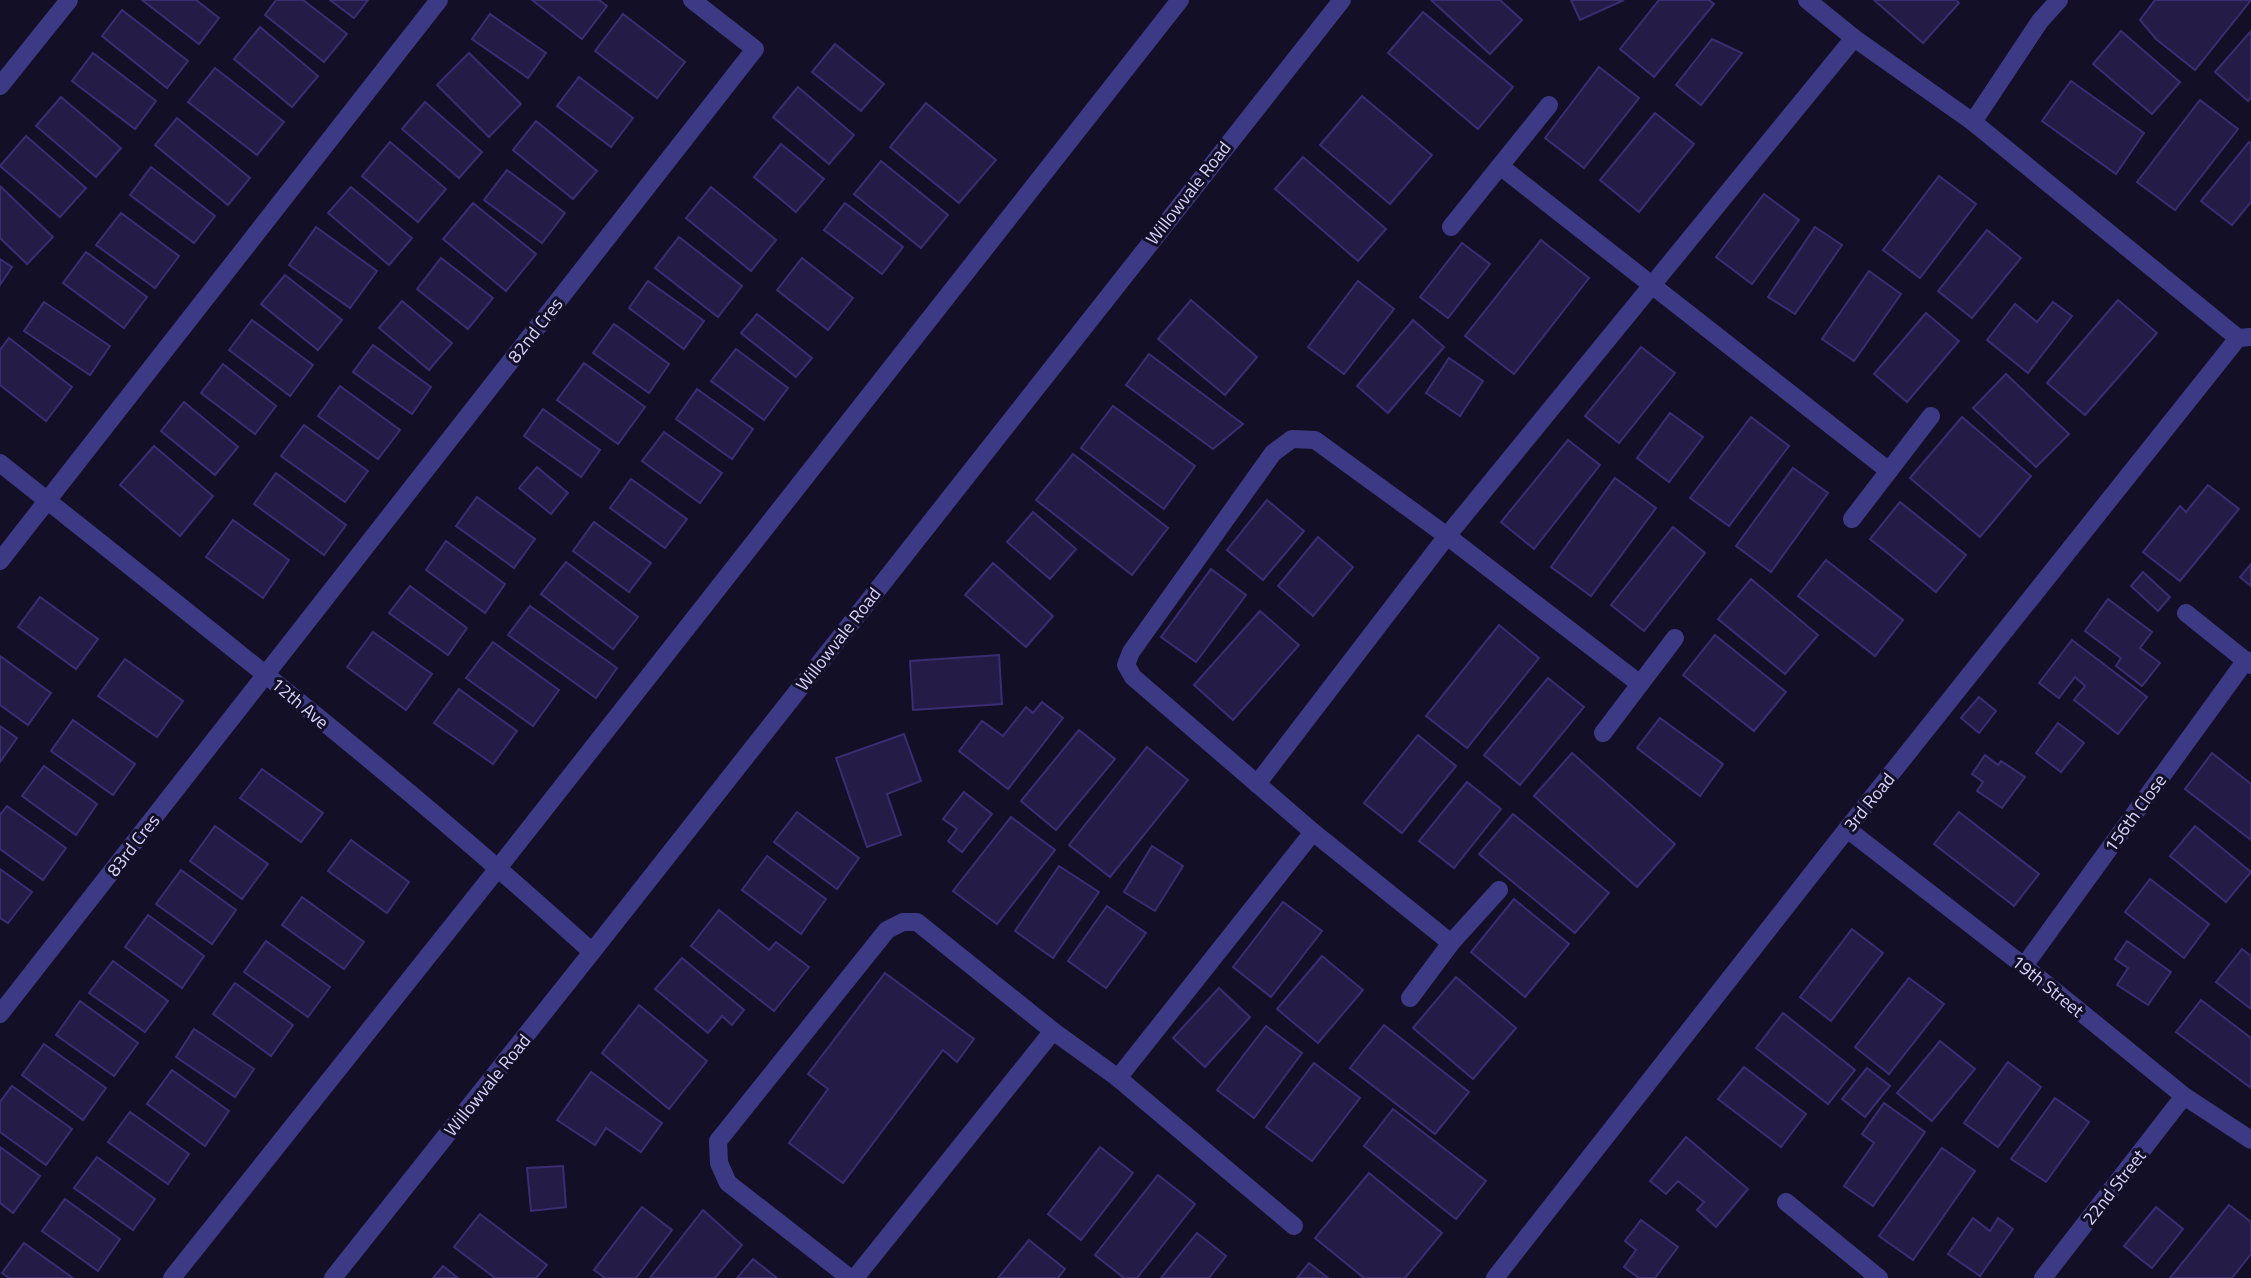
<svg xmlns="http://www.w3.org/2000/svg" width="2251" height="1278" viewBox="0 0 2251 1278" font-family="'Titillium Web',sans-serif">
  <rect width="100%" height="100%" fill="#130f26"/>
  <g fill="#241b47" stroke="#3b2d73" stroke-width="2">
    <polygon points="142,0 196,0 219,18 199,44"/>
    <polygon points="276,0 303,0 347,34 324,62 265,15"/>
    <polygon points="330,0 368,0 354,18"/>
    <polygon points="532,0 599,0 607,6 582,39"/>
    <polygon points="1431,0 1500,0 1522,20 1490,54"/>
    <polygon points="1571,0 1624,0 1580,20"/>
    <polygon points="1659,0 1709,0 1714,4 1654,77 1620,49"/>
    <polygon points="1874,0 1956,0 1959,3 1923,43"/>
    <polygon points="2155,0 2251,0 2195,70 2156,39 2140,20"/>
    <polygon points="122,10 188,61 167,88 102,36"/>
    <polygon points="1423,12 1513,87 1478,129 1388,53"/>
    <polygon points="490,14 546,53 528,78 472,39"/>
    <polygon points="623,14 685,62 657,98 595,51"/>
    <polygon points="260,27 318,76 292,107 234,59"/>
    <polygon points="2121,31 2180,82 2152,114 2093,64"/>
    <polygon points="2251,31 2251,97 2248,101 2215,72"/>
    <polygon points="1712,39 1742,53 1701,105 1676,85"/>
    <polygon points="835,44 884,84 861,111 812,72"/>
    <polygon points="93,53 156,101 135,129 72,81"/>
    <polygon points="469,53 521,104 489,137 437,85"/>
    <polygon points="1599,67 1639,98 1584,168 1545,138"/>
    <polygon points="215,68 284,122 257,155 188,102"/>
    <polygon points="579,77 633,118 611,147 557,106"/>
    <polygon points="2071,81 2144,133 2116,174 2042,121"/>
    <polygon points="798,87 854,135 829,164 773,117"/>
    <polygon points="1362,96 1432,155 1390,204 1320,145"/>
    <polygon points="61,97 121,148 96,177 36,126"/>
    <polygon points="2200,100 2238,129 2175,210 2137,182"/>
    <polygon points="425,102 482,152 459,178 402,129"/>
    <polygon points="926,103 996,160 959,203 890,147"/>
    <polygon points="1655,113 1694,144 1639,212 1600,180"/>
    <polygon points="177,118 250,178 228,205 155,145"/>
    <polygon points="536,121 597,171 573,199 513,150"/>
    <polygon points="26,136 86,188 60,217 0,166"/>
    <polygon points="390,142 446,189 418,222 362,176"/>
    <polygon points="2249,142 2251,143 2251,202 2232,225 2201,201"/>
    <polygon points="781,144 824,179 796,212 754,177"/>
    <polygon points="1303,157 1386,229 1358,261 1275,189"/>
    <polygon points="881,161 948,215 921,248 854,194"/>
    <polygon points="151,167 215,216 194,243 130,195"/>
    <polygon points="507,170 565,213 542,243 484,200"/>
    <polygon points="1939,176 1976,204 1920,278 1883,250"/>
    <polygon points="0,186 53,237 27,264 0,238"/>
    <polygon points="351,187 412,238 389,265 328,213"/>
    <polygon points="711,187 776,240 751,271 686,218"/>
    <polygon points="1764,194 1799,220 1752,284 1716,257"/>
    <polygon points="473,203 536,254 506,291 443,239"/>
    <polygon points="845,203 903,247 882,274 824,230"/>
    <polygon points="121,213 179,256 155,288 96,245"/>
    <polygon points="316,227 377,271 350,308 289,265"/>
    <polygon points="1815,227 1842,245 1795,314 1768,297"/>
    <polygon points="1987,230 2021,258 1972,318 1938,291"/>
    <polygon points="679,237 742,286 718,317 655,268"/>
    <polygon points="1541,240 1589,278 1514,374 1465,336"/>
    <polygon points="1462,243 1490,264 1448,318 1420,297"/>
    <polygon points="86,252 147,297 124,328 63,283"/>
    <polygon points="441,258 493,298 468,329 417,289"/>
    <polygon points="802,258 853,298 828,330 777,290"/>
    <polygon points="0,259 12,267 0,285"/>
    <polygon points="1869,271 1901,294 1854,361 1822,339"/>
    <polygon points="285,275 342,320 318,350 261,304"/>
    <polygon points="648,281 704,321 684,349 629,308"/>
    <polygon points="1358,281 1394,309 1344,374 1308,347"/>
    <polygon points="1191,300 1257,357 1225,395 1158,339"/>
    <polygon points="2118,300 2157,333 2085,415 2047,383"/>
    <polygon points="402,301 452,343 429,370 379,328"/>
    <polygon points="44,302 110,346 90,375 24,331"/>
    <polygon points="2053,302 2072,316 2028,373 1987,340 2015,304 2037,322"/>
    <polygon points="1926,313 1959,341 1907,402 1874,374"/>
    <polygon points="757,314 812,358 796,377 741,333"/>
    <polygon points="252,320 313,365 290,396 229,350"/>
    <polygon points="1413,320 1444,347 1388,413 1357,386"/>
    <polygon points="614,324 669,364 649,393 593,353"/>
    <polygon points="9,338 72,387 46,421 0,385 0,350"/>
    <polygon points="373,345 431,387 412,414 353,372"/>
    <polygon points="1641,347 1675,373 1619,443 1585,416"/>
    <polygon points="736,349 788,388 764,420 711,381"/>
    <polygon points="1149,354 1243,424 1213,449 1126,385"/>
    <polygon points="1449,358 1483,381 1460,416 1426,393"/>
    <polygon points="584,363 645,407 618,444 557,400"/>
    <polygon points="223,364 276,406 255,434 201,393"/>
    <polygon points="2006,374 2069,434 2036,467 1973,408"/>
    <polygon points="340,386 400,430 378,459 318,416"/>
    <polygon points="697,389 753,429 732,459 676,419"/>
    <polygon points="184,402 238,447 215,475 161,431"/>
    <polygon points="1113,406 1195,466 1164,509 1081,448"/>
    <polygon points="543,409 600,450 581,477 524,436"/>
    <polygon points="1670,413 1703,437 1669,482 1637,458"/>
    <polygon points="1751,417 1789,446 1729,526 1690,498"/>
    <polygon points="1962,417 2031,476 1980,537 1910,478"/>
    <polygon points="304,425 368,471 345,502 281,456"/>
    <polygon points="664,432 722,473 700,503 642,461"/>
    <polygon points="1568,440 1600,465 1534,549 1501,522"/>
    <polygon points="154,446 213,496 180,536 120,485"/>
    <polygon points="1073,454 1168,528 1132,575 1036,500"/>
    <polygon points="537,467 568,493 551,514 519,488"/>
    <polygon points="1793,468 1828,493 1771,572 1736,546"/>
    <polygon points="276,473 346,525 324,555 254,504"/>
    <polygon points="1615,478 1656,508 1591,596 1551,567"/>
    <polygon points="631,479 687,519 665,548 610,508"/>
    <polygon points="2208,485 2239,509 2180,581 2143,552 2180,506 2186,512"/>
    <polygon points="477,497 535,539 514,568 456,526"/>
    <polygon points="1267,500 1304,531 1263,580 1227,550"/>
    <polygon points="1900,502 1966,555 1936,592 1870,539"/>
    <polygon points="1033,512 1076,549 1050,579 1007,542"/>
    <polygon points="233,520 289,560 263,598 206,557"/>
    <polygon points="594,522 651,563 629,592 573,551"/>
    <polygon points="1673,527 1705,553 1644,631 1611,605"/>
    <polygon points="1318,537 1353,567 1313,616 1278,586"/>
    <polygon points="446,541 505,584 485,613 426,570"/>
    <polygon points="1826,560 1903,620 1875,656 1798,596"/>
    <polygon points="566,562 638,617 613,649 541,594"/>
    <polygon points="993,563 1053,616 1026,647 965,595"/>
    <polygon points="2251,564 2251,586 2240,577"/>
    <polygon points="1211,569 1246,595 1196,662 1161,637"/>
    <polygon points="2143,572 2170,597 2158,611 2131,586"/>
    <polygon points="1751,579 1818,635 1785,674 1718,619"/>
    <polygon points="410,586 467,628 448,655 389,613"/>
    <polygon points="40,597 98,639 76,669 18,627"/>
    <polygon points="2108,599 2152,632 2140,648 2160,663 2142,686 2116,666 2121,658 2085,631"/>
    <polygon points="530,606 617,668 596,698 508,635"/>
    <polygon points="1260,611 1299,645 1233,720 1194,685"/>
    <polygon points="1499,625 1539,658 1467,748 1426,716"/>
    <polygon points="373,632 432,674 406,710 347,667"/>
    <polygon points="1715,635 1786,692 1754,731 1683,675"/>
    <polygon points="2072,640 2147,697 2118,734 2074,700 2085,686 2075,677 2059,698 2039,683"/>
    <polygon points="493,642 559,690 533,726 466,678"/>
    <polygon points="999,655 1002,704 913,710 910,661"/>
    <polygon points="0,656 51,693 28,725 0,705"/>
    <polygon points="125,659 183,701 157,737 98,696"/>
    <polygon points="1548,678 1584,707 1520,785 1484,755"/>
    <polygon points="459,689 517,731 493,764 434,723"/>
    <polygon points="1979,697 1996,711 1979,733 1961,718"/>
    <polygon points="1042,702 1063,718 1008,789 959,751 982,721 1003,736 1026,707 1033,713"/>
    <polygon points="1660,718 1723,764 1700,796 1637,748"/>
    <polygon points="73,720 135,764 113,795 51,751"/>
    <polygon points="2058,723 2084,743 2061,772 2036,753"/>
    <polygon points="0,726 17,738 0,762"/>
    <polygon points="1079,730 1115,759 1056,830 1021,801"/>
    <polygon points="904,734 921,781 887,794 901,835 867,847 836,758"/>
    <polygon points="1418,735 1456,766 1402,833 1364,803"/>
    <polygon points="1147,747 1188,780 1110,877 1069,845"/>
    <polygon points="1572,753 1675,844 1637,887 1534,796"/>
    <polygon points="2212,753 2251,784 2251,840 2185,789"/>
    <polygon points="1985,755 1998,765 2001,761 2025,777 2002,808 1977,791 1983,782 1972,774"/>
    <polygon points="44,766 97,804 76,835 22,796"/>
    <polygon points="262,769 323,813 301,842 240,798"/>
    <polygon points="1467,782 1501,809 1454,868 1419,841"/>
    <polygon points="964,792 992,814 962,852 948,841 957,829 943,819"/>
    <polygon points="7,806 66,848 43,880 0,849 0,815"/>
    <polygon points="797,812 859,858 837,889 774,842"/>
    <polygon points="1959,812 2039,874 2014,906 1934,844"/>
    <polygon points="1513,814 1609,893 1575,933 1479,854"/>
    <polygon points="1011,817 1055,850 997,924 953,891"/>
    <polygon points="215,826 268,864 242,899 190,861"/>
    <polygon points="2195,826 2251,872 2226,902 2170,856"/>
    <polygon points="351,840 409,882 387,913 328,871"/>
    <polygon points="1152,846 1183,866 1155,911 1124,892"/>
    <polygon points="767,856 826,899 801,934 742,890"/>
    <polygon points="1059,866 1099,892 1053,958 1015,931"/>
    <polygon points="0,869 32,892 8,923 0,918"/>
    <polygon points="181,870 236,910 212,944 156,904"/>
    <polygon points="2150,879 2209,924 2184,958 2125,912"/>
    <polygon points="302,897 364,942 344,969 282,925"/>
    <polygon points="1514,899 1569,944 1525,997 1471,952"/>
    <polygon points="1283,902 1322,931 1271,997 1233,967"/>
    <polygon points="1107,906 1146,933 1106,988 1068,961"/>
    <polygon points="719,910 769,950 776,942 809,967 774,1011 691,946"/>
    <polygon points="148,915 204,956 182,988 125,947"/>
    <polygon points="1852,929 1883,953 1831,1021 1800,997"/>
    <polygon points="266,941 330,987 308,1017 244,972"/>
    <polygon points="2127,941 2171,972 2148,1005 2117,985 2128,968 2115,959"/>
    <polygon points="2242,949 2251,956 2251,1009 2216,982"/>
    <polygon points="1322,956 1363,990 1318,1043 1277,1009"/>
    <polygon points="682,958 744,1010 732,1025 722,1016 708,1033 655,989"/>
    <polygon points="113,961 168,1001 145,1032 89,993"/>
    <polygon points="885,973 974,1039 957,1062 943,1050 843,1183 789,1143 828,1089 808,1074"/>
    <polygon points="1456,977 1516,1028 1473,1079 1413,1028"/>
    <polygon points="1909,978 1944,1004 1889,1074 1855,1047"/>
    <polygon points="235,983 293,1025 271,1056 213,1014"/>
    <polygon points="1219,988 1250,1017 1205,1067 1173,1038"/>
    <polygon points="2201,1000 2251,1038 2251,1088 2176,1032"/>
    <polygon points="80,1001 138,1043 114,1076 56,1035"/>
    <polygon points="639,1005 707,1061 669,1109 602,1053"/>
    <polygon points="1783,1013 1855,1070 1828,1104 1756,1048"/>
    <polygon points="1384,1025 1469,1092 1435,1134 1350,1068"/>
    <polygon points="1266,1026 1302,1053 1254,1118 1217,1090"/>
    <polygon points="194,1029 254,1069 235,1097 176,1057"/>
    <polygon points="1940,1041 1975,1069 1932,1121 1897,1093"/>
    <polygon points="44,1044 106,1088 83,1120 22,1075"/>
    <polygon points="2008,1062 2041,1087 1998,1147 1964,1123"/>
    <polygon points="1314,1063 1360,1098 1312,1161 1266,1127"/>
    <polygon points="1744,1067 1806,1114 1781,1147 1718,1099"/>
    <polygon points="1867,1068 1890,1086 1865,1117 1842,1099"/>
    <polygon points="172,1070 229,1111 205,1146 147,1104"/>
    <polygon points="591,1072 662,1123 641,1152 606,1128 595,1145 557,1120"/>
    <polygon points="12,1086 72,1129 46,1165 0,1132 0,1102"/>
    <polygon points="2055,1098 2089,1122 2046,1182 2011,1159"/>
    <polygon points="1884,1103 1925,1132 1873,1206 1844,1186 1874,1143 1862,1134"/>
    <polygon points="1393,1109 1486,1181 1456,1219 1364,1146"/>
    <polygon points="130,1112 189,1154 168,1184 108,1142"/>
    <polygon points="1686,1137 1748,1189 1716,1227 1697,1210 1704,1202 1678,1181 1666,1194 1650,1181"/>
    <polygon points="0,1147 40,1176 13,1213 0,1203"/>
    <polygon points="1100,1147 1133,1173 1081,1240 1048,1214"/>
    <polygon points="1942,1148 1975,1171 1913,1260 1879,1236"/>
    <polygon points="97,1157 155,1199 133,1230 74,1188"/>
    <polygon points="563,1166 566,1207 531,1211 527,1168"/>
    <polygon points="1369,1173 1442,1233 1405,1278 1364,1278 1315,1238"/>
    <polygon points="1158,1175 1195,1204 1137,1278 1124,1278 1095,1255"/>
    <polygon points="65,1199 120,1239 98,1271 42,1231"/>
    <polygon points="2229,1205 2251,1222 2251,1254 2232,1278 2170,1278"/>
    <polygon points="642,1207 672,1230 636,1278 605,1278 594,1270"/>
    <polygon points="2156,1207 2183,1229 2152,1268 2124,1246"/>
    <polygon points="703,1210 742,1245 715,1278 650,1278"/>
    <polygon points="480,1214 547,1265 536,1278 495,1278 454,1247"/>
    <polygon points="1973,1218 1990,1231 1998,1218 2013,1229 1980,1276 1948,1254"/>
    <polygon points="1641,1220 1678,1247 1655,1278 1639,1278 1624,1267 1636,1250 1625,1241"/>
    <polygon points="1197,1233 1226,1256 1209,1278 1161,1278"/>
    <polygon points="1029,1240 1065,1269 1058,1278 998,1278"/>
    <polygon points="24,1243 73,1278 9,1278 2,1273"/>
    <polygon points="753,1259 777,1278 737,1278"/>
    <polygon points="1309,1263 1328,1278 1297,1278"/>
    <polygon points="443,1266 458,1278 433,1278"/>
  </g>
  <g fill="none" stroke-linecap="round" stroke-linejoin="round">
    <g stroke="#3d3a85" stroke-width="18">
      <polyline points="1807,0 1854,38 1973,122 2238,338"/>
      <polyline points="0,86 69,0"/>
      <polyline points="1973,122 2040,21 2059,0"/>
      <polyline points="1500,166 1889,471"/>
      <polyline points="1451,227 1549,105"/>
      <path d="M0,463C200,622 403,780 592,952"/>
      <polyline points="1852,519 1931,416"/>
      <polyline points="0,561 439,0"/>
      <polyline points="2186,613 2251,665"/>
      <polyline points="1603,733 1675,638"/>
      <polyline points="1257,784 1447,536 1854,38"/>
      <polyline points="1847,829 2024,966 2184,1096 2251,1140"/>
      <polyline points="1451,943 1313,832 1133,677 1126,665 1131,652 1273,453 1292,439 1315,440 1447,536 1640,684"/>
      <polyline points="2024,966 2246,660"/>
      <polyline points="1410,998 1451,943 1499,890"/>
      <polyline points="0,1014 755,49 692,0"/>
      <polyline points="1118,1078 1313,832"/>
      <polyline points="1786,1202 1879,1278"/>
      <polyline points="172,1278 499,867 1180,0"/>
      <polyline points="850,1278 728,1183 719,1163 718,1141 887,930 903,922 917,922 1053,1031 1118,1078 1294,1226"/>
      <polyline points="855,1278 1053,1031"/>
      <polyline points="1495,1278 1847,829 2238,338 2251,337"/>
      <polyline points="2043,1278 2184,1096"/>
    </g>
    <polyline stroke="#3d3a85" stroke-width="18" points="333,1278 592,952 1342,0"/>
  </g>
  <g text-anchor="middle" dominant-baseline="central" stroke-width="6" stroke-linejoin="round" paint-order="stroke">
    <g font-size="18" fill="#d9d4ff" stroke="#130f26">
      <text transform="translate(1188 193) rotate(-52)">Willowvale Road</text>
      <text transform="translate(535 330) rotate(-52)">82nd Cres</text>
      <text transform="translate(838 639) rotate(-52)">Willowvale Road</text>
      <text transform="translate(300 703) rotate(40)">12th Ave</text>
      <text transform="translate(1869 802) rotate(-51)">3rd Road</text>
      <text transform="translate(2135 813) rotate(-54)">156th Close</text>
      <text transform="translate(133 845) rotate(-52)">83rd Cres</text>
      <text transform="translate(2048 986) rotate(39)">19th Street</text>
      <text transform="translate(487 1085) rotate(-51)">Willowvale Road</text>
      <text transform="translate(2114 1187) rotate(-52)">22nd Street</text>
    </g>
  </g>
</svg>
